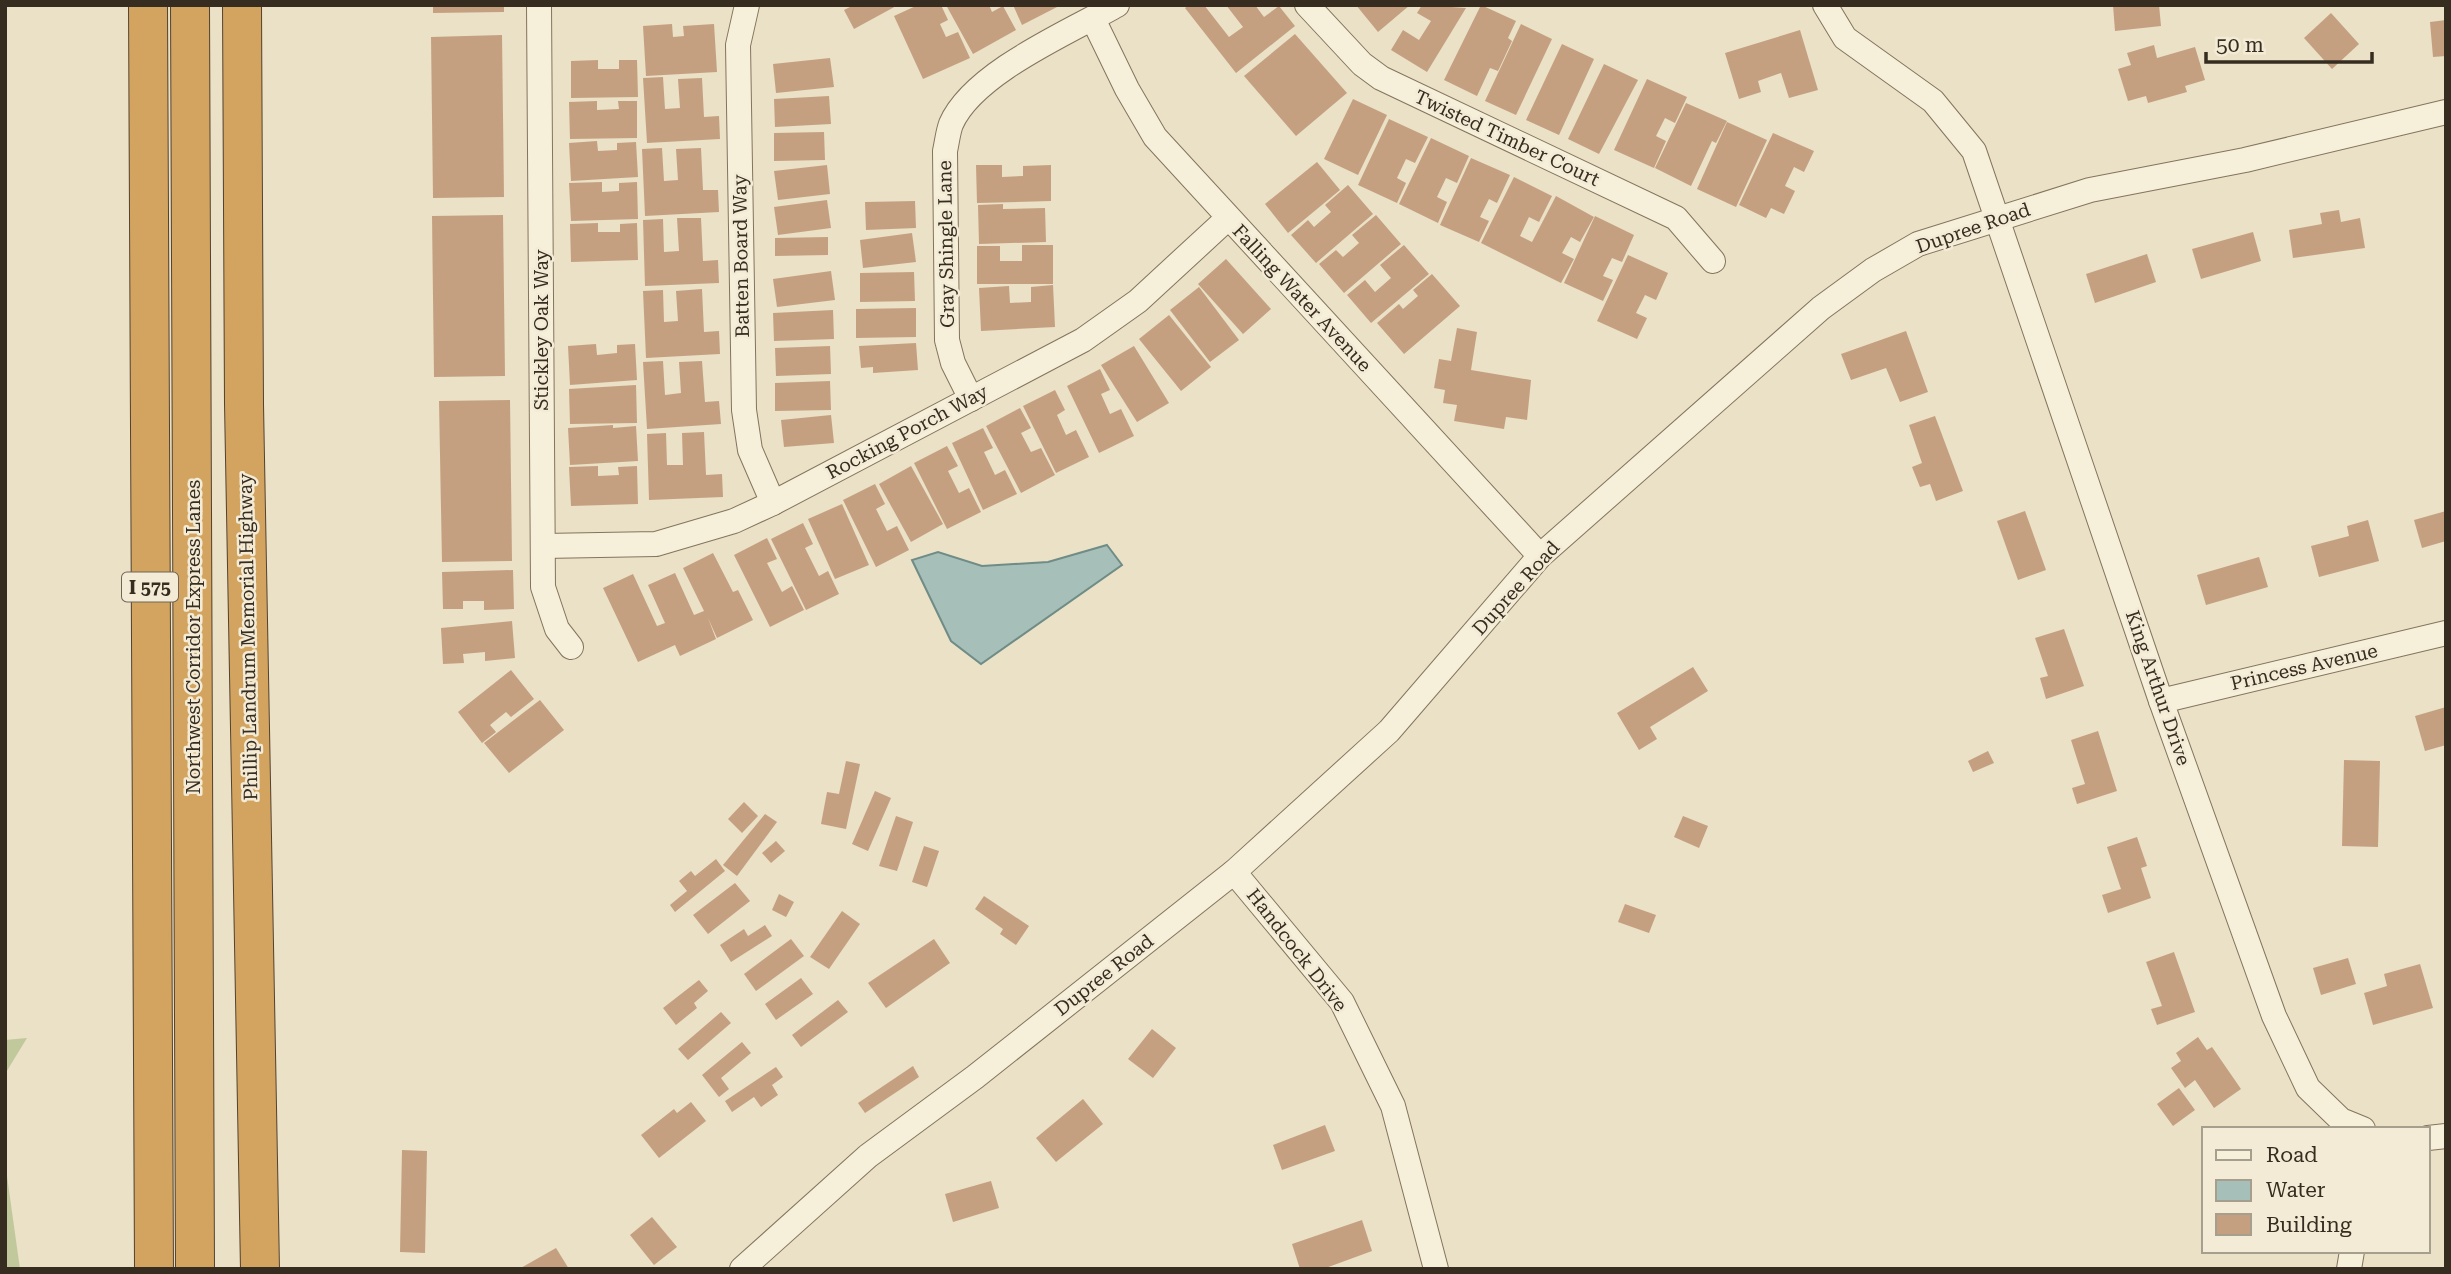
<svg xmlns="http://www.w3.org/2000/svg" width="2451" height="1274" viewBox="0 0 2451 1274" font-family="'Roboto Serif',serif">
  <rect width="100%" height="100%" fill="#eae1c6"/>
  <g fill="#c1c89b">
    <polygon points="27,1038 5,1074 5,1040"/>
    <polygon points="5,1162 20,1269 5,1269"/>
  </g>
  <polygon fill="#a7bfb9" stroke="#6f8c86" stroke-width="2" points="1107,545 1122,565 981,664 951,641 912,560 938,552 982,566 1048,562"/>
  <g fill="#c5a080">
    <polygon points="433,5 504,5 504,12 433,13"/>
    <polygon points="854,5 898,5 854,29 844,10"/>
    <polygon points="918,5 941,5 948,20 940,24 946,37 958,32 970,58 923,79 894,16"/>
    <polygon points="946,5 989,5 992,12 1003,6 1016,30 973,54"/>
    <polygon points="1013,5 1061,5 1022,25"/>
    <polygon points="1189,5 1204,5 1229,37 1243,27 1226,5 1255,5 1264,17 1279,6 1295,26 1236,73 1185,8"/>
    <polygon points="1356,5 1410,5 1378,32"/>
    <polygon points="1422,5 1466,8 1427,72 1391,50 1403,30 1419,40 1431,21 1417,13"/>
    <polygon points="1481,5 1516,21 1508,38 1512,41 1498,71 1490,68 1477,96 1444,80"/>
    <polygon points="2113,5 2159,5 2161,26 2115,31"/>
    <polygon points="2331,13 2359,44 2332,69 2304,38"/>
    <polygon points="2446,20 2446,56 2433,57 2430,22"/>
    <polygon points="672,24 673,37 684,36 683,26 714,24 717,72 646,76 643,26"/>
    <polygon points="1521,24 1552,39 1516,115 1485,101"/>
    <polygon points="1800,30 1818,90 1789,98 1781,73 1758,81 1761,92 1739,99 1725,53"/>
    <polygon points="1295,34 1347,93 1296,136 1244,76"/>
    <polygon points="502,35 504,197 433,198 431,37"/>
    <polygon points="1562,44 1594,59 1559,135 1526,120"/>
    <polygon points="2154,45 2157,58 2195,47 2205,80 2185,86 2187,92 2148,103 2146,96 2128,101 2118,69 2131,65 2127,53"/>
    <polygon points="830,58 834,87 776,93 773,64"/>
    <polygon points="598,60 598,69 619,69 619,60 637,60 638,97 571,98 571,61"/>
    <polygon points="1604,64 1638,80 1599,154 1568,139"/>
    <polygon points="663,77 665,109 680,108 678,79 702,78 704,117 719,116 720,139 647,143 643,78"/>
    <polygon points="1647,79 1687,97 1675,123 1665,118 1656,136 1666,141 1654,168 1614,150"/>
    <polygon points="829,96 831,124 775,127 774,99"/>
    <polygon points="1353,99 1387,115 1358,175 1324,159"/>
    <polygon points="597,101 597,110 619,109 618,101 637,101 637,138 570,139 569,102"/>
    <polygon points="1686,103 1727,121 1716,143 1712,141 1691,186 1655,168"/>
    <polygon points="1389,119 1428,137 1415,163 1406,159 1397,178 1406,183 1397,203 1358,185"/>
    <polygon points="1727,122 1767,140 1736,207 1697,189"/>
    <polygon points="824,132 825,160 774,161 774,133"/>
    <polygon points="1773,133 1814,151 1804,172 1794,167 1785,186 1795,191 1784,214 1771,208 1766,218 1739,205"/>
    <polygon points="1431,138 1469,156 1457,183 1446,178 1437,197 1447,202 1438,223 1399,204"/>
    <polygon points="597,141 598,151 617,150 617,143 636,142 638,177 571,181 569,143"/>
    <polygon points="662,148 664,181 678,180 676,149 701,148 703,190 718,190 719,212 645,216 642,149"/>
    <polygon points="1471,158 1510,175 1497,203 1489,199 1480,217 1489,221 1479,242 1440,225"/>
    <polygon points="1317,162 1340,190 1288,233 1265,204"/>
    <polygon points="827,165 830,194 778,200 774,171"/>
    <polygon points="976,165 1002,165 1002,177 1023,176 1023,166 1051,165 1051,201 977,203"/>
    <polygon points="1514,177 1552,196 1539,222 1529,217 1520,236 1532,242 1556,196 1594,217 1580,242 1571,237 1562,253 1574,259 1561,283 1481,243"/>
    <polygon points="602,182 602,192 619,191 619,183 637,182 638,219 571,221 569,183"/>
    <polygon points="1348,185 1373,214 1316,263 1291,235 1308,220 1314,227 1331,212 1325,205"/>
    <polygon points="827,200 831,228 778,235 774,207"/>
    <polygon points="915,201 916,228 866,230 865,202"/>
    <polygon points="1003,204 1003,209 1045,208 1046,242 979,244 978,205"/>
    <polygon points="2339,210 2341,222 2360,218 2365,248 2293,258 2289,230 2322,224 2320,213"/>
    <polygon points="503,215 505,376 434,377 432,216"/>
    <polygon points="1376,215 1401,244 1344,293 1319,264 1336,250 1343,257 1359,243 1352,235"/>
    <polygon points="1595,216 1634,235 1622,262 1612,258 1603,276 1613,280 1603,301 1564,283"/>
    <polygon points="677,218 701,218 703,261 718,260 719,283 645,286 643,220 663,219 664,252 679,251"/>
    <polygon points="598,223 598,232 620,232 620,224 637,223 638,260 571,262 570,224"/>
    <polygon points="2253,232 2261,261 2201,279 2192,249"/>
    <polygon points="912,233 916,262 863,268 860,240"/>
    <polygon points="828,237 828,255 775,256 775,238"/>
    <polygon points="1022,245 1053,245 1053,284 977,284 977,246 1000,246 1000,261 1022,261"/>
    <polygon points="1404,245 1429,274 1371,323 1347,295 1365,280 1375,292 1391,278 1380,265"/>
    <polygon points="2147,254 2156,282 2095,303 2086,274"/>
    <polygon points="1628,255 1668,273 1656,300 1645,295 1636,313 1647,318 1637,339 1597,321"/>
    <polygon points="1226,259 1271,309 1243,334 1198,284"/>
    <polygon points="831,271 835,300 777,307 773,279"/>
    <polygon points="914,272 915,301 860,302 860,273"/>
    <polygon points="1432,274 1460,306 1404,354 1377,323 1399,304 1403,309 1418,296 1413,290"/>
    <polygon points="1053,285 1055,327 981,331 979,288 1009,286 1010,303 1031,302 1031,287"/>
    <polygon points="1199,287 1239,340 1210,362 1170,310"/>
    <polygon points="702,289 704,332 719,331 720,354 646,358 643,291 663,290 664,322 678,321 676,291"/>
    <polygon points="916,308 916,337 856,338 856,309"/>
    <polygon points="833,310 834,339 774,341 773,313"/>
    <polygon points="1169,315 1211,367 1181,391 1139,339"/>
    <polygon points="1457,328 1477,332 1471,370 1531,380 1527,420 1506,417 1504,429 1454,421 1457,405 1443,403 1445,390 1434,388 1439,359 1451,361"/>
    <polygon points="1906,331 1928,392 1900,402 1886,368 1851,380 1841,354"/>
    <polygon points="916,343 918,370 873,373 873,367 861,368 859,346"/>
    <polygon points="596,344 597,355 617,353 617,345 635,344 637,380 570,385 568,346"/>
    <polygon points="830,346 831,374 776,376 775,348"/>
    <polygon points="1134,346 1169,403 1137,422 1101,365"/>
    <polygon points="663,361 665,395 681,393 679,362 702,361 705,402 719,401 721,424 647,429 643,362"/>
    <polygon points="1100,369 1110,390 1101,394 1110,414 1121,409 1134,436 1099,453 1067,386"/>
    <polygon points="830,381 831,410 775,411 775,383"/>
    <polygon points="636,385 637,423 570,424 569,389"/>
    <polygon points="1055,390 1065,410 1057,415 1066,435 1076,430 1089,457 1056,473 1023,406"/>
    <polygon points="510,400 512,561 442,562 439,401"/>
    <polygon points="1020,408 1031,428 1021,433 1031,452 1041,448 1055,475 1021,493 986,426"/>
    <polygon points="831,415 834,443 784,447 781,420"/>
    <polygon points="1935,416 1963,491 1936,501 1930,484 1920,487 1912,467 1922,463 1909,425"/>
    <polygon points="613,425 613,428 636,426 638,461 570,465 568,428"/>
    <polygon points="983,428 993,448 984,452 995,475 1005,470 1017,494 983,510 952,443"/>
    <polygon points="704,432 706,475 722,474 723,497 649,500 647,434 666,433 667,465 683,465 682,433"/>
    <polygon points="947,446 958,466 948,471 959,493 969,488 981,512 947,529 914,463"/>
    <polygon points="598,466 598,476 619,475 618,467 637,466 638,504 571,506 569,467"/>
    <polygon points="911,466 943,524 911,542 879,484"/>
    <polygon points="875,484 885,504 876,509 887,531 897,526 909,550 876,567 843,500"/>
    <polygon points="842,504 869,565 835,579 808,519"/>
    <polygon points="2025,511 2046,570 2018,580 1997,521"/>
    <polygon points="2446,511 2446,541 2422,548 2414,520"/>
    <polygon points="2368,520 2379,561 2319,577 2311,546 2349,536 2347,526"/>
    <polygon points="803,523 813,544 805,548 819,576 828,571 839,594 806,610 771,539"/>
    <polygon points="767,538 777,559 767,563 782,592 792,586 804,610 770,627 734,555"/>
    <polygon points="713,553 733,592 738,590 753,620 717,638 708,618 716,639 680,656 675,645 638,662 603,588 633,574 657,626 665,623 648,585 675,573 694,615 704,611 683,568"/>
    <polygon points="2259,557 2268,587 2206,605 2197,575"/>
    <polygon points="513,570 514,609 484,610 484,601 463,601 463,609 443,609 442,572"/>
    <polygon points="512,621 515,658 485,661 485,652 463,654 464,663 443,664 441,628"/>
    <polygon points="2064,629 2084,686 2046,699 2040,678 2048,676 2035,638"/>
    <polygon points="1693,667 1708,691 1650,727 1657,739 1639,750 1617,713"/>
    <polygon points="511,670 534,699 511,717 506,712 490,725 496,732 482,743 458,712"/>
    <polygon points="540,700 564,730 509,773 484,743"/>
    <polygon points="2446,707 2446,745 2425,751 2415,716"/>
    <polygon points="2098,731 2117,791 2077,804 2072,788 2085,784 2071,740"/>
    <polygon points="1988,751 1994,763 1973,772 1968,761"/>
    <polygon points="2344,760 2380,761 2378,847 2342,846"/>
    <polygon points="846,761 860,764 846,829 821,824 827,792 839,794"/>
    <polygon points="875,791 891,798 868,851 852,844"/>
    <polygon points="744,802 758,816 742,833 728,819"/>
    <polygon points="765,814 777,822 737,876 723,865"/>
    <polygon points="896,816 913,822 897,871 879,866"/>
    <polygon points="1683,816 1708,826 1699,848 1674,837"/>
    <polygon points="2137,837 2147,866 2141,868 2151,898 2108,913 2102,895 2121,889 2107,847"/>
    <polygon points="776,841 785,851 771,863 762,853"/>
    <polygon points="924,846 939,851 927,887 912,882"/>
    <polygon points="716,859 725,871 675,912 670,905 687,891 679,881 691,871 695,876"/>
    <polygon points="735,883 750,901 708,934 693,915"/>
    <polygon points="779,894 794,902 786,917 772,910"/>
    <polygon points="984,896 1029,926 1016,945 1000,934 1003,929 975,909"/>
    <polygon points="1625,904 1656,915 1649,933 1618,922"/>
    <polygon points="842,911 860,924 829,969 810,957"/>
    <polygon points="765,925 772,936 731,962 720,945 744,929 748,936"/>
    <polygon points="791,939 804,956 756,991 744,974"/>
    <polygon points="934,939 950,963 886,1008 868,983"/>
    <polygon points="2174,952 2195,1012 2157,1025 2151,1009 2162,1006 2146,962"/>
    <polygon points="2348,958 2356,984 2321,995 2313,968"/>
    <polygon points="2420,964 2433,1008 2373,1025 2364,993 2387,986 2384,974"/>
    <polygon points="801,978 813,994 776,1020 765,1004"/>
    <polygon points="699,980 708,991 694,1003 697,1008 676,1025 663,1008"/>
    <polygon points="838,1000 848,1012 801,1047 792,1035"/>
    <polygon points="721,1012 731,1023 688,1060 678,1049"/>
    <polygon points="1152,1029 1176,1048 1153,1078 1128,1059"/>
    <polygon points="2198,1037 2207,1050 2212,1047 2241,1089 2214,1108 2195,1080 2185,1088 2171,1068 2181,1061 2176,1053"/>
    <polygon points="742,1042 751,1053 721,1078 729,1089 719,1097 702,1075"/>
    <polygon points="913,1066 919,1077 865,1113 858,1103"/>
    <polygon points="776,1067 783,1077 772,1085 778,1095 761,1107 754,1097 732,1112 725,1101"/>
    <polygon points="2179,1088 2195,1110 2173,1126 2157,1104"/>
    <polygon points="1083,1099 1103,1124 1056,1162 1036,1138"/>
    <polygon points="691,1102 706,1121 659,1158 641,1135 674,1109 677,1113"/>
    <polygon points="1325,1125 1335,1151 1282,1170 1273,1145"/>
    <polygon points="402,1150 427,1151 425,1253 400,1252"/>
    <polygon points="991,1181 999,1208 953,1222 945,1194"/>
    <polygon points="652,1217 677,1247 654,1265 630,1235"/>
    <polygon points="1362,1220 1372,1251 1323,1269 1300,1269 1292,1244"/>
    <polygon points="556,1248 569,1269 519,1269"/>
  </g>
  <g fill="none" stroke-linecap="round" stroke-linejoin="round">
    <g stroke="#84745e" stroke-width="26">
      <g id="minor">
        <polyline points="539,5 543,587 557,629 571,647"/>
        <polyline points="747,5 738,45 744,410 750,450 773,503"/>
        <polyline points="1307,5 1362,64 1381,78 1676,218 1713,261"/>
        <polyline points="1825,5 1845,38 1933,101 1974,151 2161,701 2274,1016 2308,1088 2341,1120 2363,1129"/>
        <polyline points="1093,19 1127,89 1155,137 1540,556"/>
        <path d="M971,399L953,363L947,340L945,151C947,142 948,132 951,124C973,73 1069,32 1117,5"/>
        <polyline points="543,546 656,544 734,521 773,503 1083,340 1138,301 1228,218"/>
        <polyline points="2161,701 2446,633"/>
        <polyline points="1234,872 1342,1002 1393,1106 1436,1269"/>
        <polyline points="2428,1138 2446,1136"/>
        <polyline points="742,1269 868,1156 975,1077 1234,872 1389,731 1540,556 1821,308 1873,270 1918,244 2090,190 2245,160 2446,112"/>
        <polyline points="2349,1269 2352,1251"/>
      </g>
    </g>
    <g stroke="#534231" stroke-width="40">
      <g id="motorway">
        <polyline points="148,5 154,1269"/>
        <polyline points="190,5 195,1269"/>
        <polyline points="242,5 244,404 260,1269"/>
      </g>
    </g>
    <use href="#minor" stroke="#f6efd9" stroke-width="24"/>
    <use href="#motorway" stroke="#d2a45f" stroke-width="38"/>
  </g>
  <g text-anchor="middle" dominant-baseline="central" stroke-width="5" stroke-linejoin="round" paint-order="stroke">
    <rect fill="#f3ebd5" stroke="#6f6556" stroke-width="2" x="122" y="572.5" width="56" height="29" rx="5"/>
    <g font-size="18" font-weight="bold" fill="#362c20">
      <text x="150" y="587">I 575</text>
    </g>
    <g font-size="19" fill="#362c20" stroke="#f3ebd5">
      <text transform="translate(1507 138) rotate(25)">Twisted Timber Court</text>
      <text transform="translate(1973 228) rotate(-19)">Dupree Road</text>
      <text transform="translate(946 244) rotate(-91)">Gray Shingle Lane</text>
      <text transform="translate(741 256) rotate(-91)">Batten Board Way</text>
      <text transform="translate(1302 298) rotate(47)">Falling Water Avenue</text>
      <text transform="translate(541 330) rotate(-90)">Stickley Oak Way</text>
      <text transform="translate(907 432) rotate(-28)">Rocking Porch Way</text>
      <text transform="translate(1516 588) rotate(-48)">Dupree Road</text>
      <text transform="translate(193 637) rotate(-90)">Northwest Corridor Express Lanes</text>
      <text transform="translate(248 637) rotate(-91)">Phillip Landrum Memorial Highway</text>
      <text transform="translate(2304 667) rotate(-13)">Princess Avenue</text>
      <text transform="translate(2158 688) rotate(71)">King Arthur Drive</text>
      <text transform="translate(1297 950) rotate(52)">Handcock Drive</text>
      <text transform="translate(1104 975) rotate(-38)">Dupree Road</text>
    </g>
  </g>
  <rect width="2451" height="1274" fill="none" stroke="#362c20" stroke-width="14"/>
  <rect x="2202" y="1127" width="228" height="126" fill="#f3ebd5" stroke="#a79f8d" stroke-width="2"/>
  <rect x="2216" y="1150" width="35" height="10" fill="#f6efd9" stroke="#a79f8d" stroke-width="2"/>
  <text x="2266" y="1162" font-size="21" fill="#362c20">Road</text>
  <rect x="2216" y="1180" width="35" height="21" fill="#a7bfb9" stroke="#a79f8d" stroke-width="2"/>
  <text x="2266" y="1197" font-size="21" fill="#362c20">Water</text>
  <rect x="2216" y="1214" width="35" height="21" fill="#c5a080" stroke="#a79f8d" stroke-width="2"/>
  <text x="2266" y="1232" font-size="21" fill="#362c20">Building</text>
  <path d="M2206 52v10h166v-10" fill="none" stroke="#362c20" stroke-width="3.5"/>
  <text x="2216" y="52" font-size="21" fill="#362c20" stroke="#f3ebd5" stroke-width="5" paint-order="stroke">50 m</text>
</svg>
